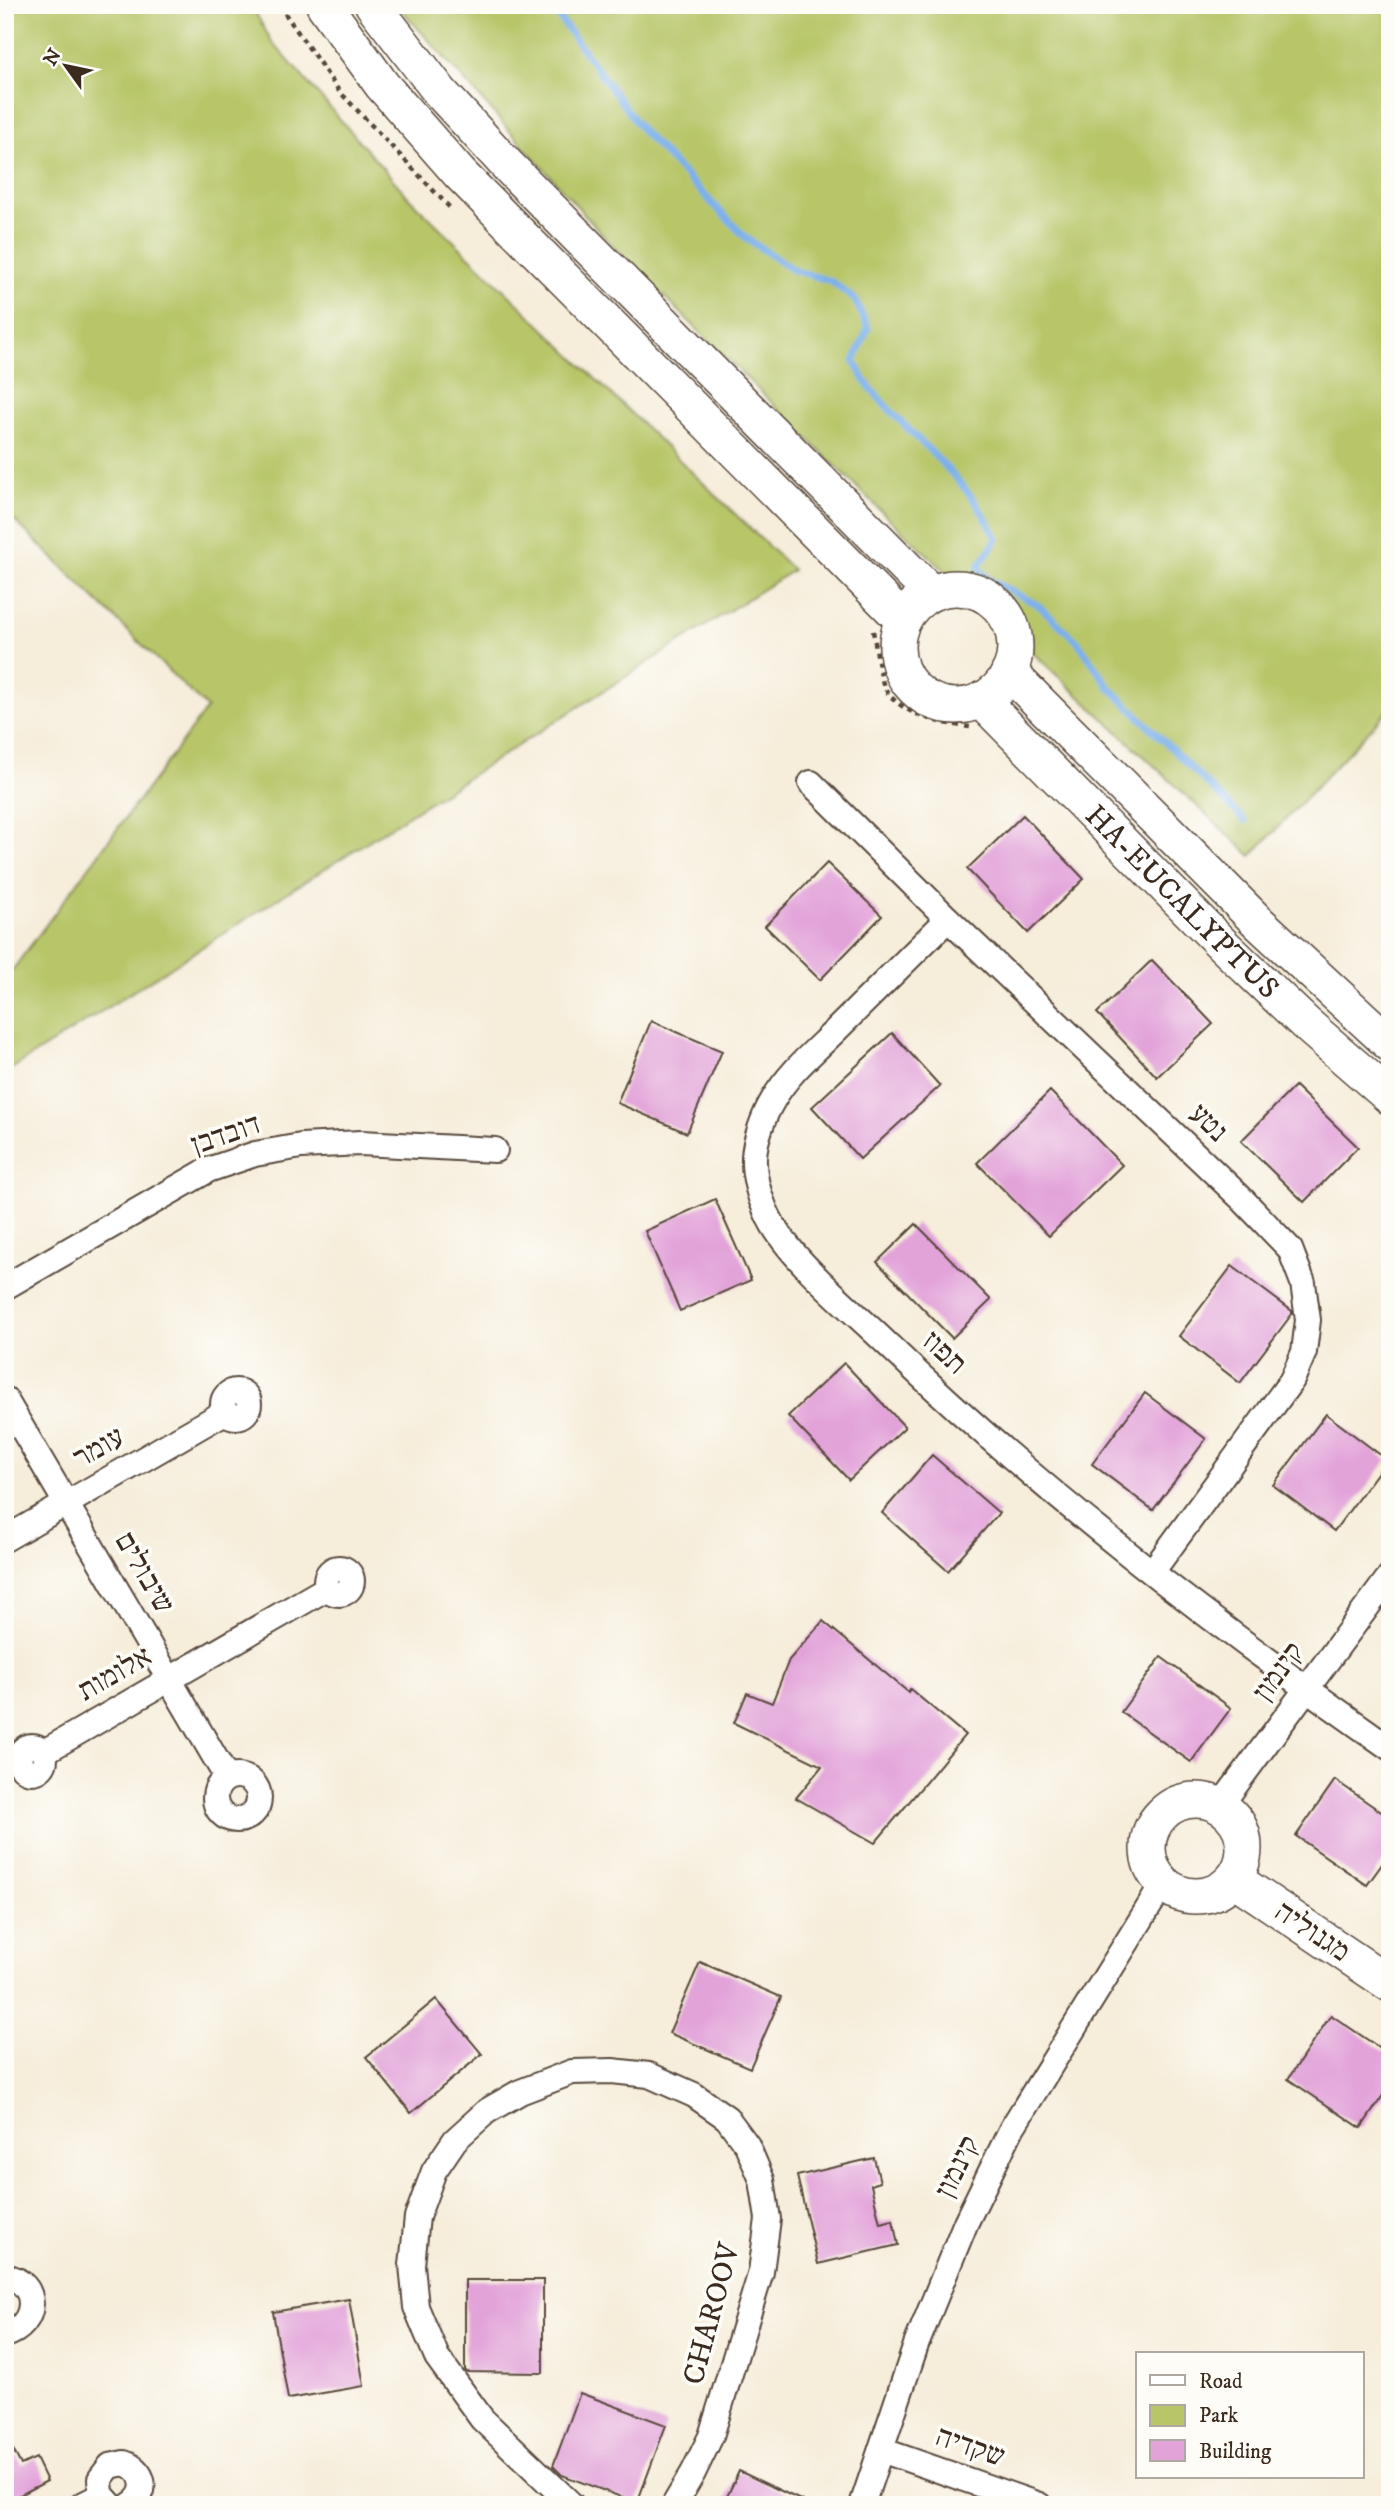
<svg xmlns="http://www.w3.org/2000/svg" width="1395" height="2510" viewBox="0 0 1395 2510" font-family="'IM FELL DW Pica','Frank Ruhl Libre',serif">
  <rect width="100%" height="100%" fill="#fdfcf7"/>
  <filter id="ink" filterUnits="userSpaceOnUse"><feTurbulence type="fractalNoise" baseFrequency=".0143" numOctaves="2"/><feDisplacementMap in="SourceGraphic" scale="14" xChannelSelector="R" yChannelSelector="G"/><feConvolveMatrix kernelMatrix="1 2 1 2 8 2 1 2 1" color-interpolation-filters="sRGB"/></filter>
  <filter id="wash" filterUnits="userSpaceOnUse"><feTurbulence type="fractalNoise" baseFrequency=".00686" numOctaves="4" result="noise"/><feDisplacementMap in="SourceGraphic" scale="28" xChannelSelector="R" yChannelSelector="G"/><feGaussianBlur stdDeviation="1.57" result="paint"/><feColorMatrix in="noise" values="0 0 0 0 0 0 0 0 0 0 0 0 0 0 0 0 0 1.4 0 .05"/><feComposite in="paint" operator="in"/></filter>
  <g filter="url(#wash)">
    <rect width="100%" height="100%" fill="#f6edda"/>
    <g fill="#b8c669" stroke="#7a7844" stroke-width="2">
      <polygon points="5,5 251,5 272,42 410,199 793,570 5,1073 5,980 207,708 5,511"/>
      <polygon points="397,5 1390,5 1390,708 1251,856 885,515 611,244"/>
    </g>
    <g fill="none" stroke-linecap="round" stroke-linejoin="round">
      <g stroke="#7db1eb" stroke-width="7">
        <path d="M550,5L643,132L746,238L793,270L831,281L855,300L868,328L854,361C859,370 864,381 871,389C913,440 968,477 997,539L978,567L988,579L1038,605L1078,642L1109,687L1245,821"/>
        <polyline points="1156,5 1161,10"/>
      </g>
    </g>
    <g id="blocks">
      <g fill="#e2a3d9">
        <polygon points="1023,815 1084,879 1028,933 967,869"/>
        <polygon points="827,863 882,916 820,980 765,926"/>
        <polygon points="1152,960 1213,1024 1157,1077 1097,1013"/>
        <polygon points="651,1021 722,1051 687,1133 617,1103"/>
        <polygon points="892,1033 940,1086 860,1159 812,1107"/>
        <polygon points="1295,1086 1358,1147 1304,1202 1241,1141"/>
        <polygon points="1050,1091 1122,1165 1049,1236 977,1163"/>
        <polygon points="715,1199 751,1280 680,1311 645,1231"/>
        <polygon points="916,1224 991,1300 952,1338 877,1262"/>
        <polygon points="1232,1266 1292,1311 1292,1314 1240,1383 1179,1336"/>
        <polygon points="844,1363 905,1427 849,1480 788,1416"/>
        <polygon points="1145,1393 1206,1439 1153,1510 1092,1464"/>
        <polygon points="1326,1414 1387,1460 1334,1531 1273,1485"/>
        <polygon points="932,1455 999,1513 948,1571 882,1513"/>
        <polygon points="823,1621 908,1692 910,1689 965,1735 875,1843 796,1798 822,1766 734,1723 747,1693 772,1703 789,1660"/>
        <polygon points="1161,1657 1231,1708 1191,1762 1121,1712"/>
        <polygon points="1335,1780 1390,1818 1390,1853 1367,1885 1296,1836"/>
        <polygon points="700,1962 781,1997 750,2068 669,2033"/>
        <polygon points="436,1999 482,2054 411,2113 366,2057"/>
        <polygon points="1331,2015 1390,2055 1390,2085 1361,2128 1288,2079"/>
        <polygon points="874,2158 880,2182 871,2185 880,2223 893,2220 898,2245 818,2264 797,2176"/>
        <polygon points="465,2280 543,2280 543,2373 467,2372 465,2370"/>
        <polygon points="349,2299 364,2386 288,2399 273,2312"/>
        <polygon points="580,2393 666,2425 637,2503 562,2475 553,2466"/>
        <polygon points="5,2434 21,2465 36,2458 47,2481 5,2503"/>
        <polygon points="739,2471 811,2505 723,2505"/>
      </g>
    </g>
  </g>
  <g filter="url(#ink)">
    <use href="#blocks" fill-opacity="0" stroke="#57473a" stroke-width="2"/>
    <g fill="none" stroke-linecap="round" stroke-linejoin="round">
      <g stroke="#57473a" stroke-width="28">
        <g id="street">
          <polyline points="811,783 948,919 1240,1197 1290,1249 1303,1283 1308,1320 1304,1352 1292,1380 1152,1572"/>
          <path d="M948,919C911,956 874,992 837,1029C815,1051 789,1072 773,1100C764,1115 755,1139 754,1157C753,1179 762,1206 773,1225C797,1265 851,1309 885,1342C1041,1492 1213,1624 1390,1748"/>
          <polyline points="5,1287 208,1170 255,1154 301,1146 361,1143 495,1150"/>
          <circle cx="236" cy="1404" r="13"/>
          <polyline points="5,1399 227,1778"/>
          <polyline points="5,1539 225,1412"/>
          <circle cx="339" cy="1581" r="13"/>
          <circle cx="32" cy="1759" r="13"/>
          <polyline points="44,1752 327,1588"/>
          <circle cx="237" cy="1798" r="22"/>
          <polyline points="1220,1806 1390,1576"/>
          <path d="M5,2276C41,2282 38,2326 5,2335"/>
          <polyline points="881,2450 1039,2505"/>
          <polyline points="82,2505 102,2495"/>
          <path d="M111,2505L101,2494L100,2479L110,2466L124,2463C145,2470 150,2493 130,2505"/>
          <polyline points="572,2505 482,2419 437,2357 416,2307 412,2265 417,2217 434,2171 455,2140 487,2111 520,2092 572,2072 612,2071 649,2075 694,2095 727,2118 747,2145 762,2180 768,2219 761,2272 711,2436 693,2473 674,2505"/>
          <polyline points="862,2505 916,2345 966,2222 1012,2128 1163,1884"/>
        </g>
      </g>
      <g stroke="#57473a" stroke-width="38">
        <g id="secondary">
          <polyline points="324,5 382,85 460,174 903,620"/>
          <polyline points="373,5 440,92 508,166 931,593"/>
          <circle cx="956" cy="647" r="59"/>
          <polyline points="1009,672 1259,923 1390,1044"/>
          <path id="s1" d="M981,700L1223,945L1305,1023L1390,1097"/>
          <circle cx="1196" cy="1848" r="48"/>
          <polyline points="1234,1879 1390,1984"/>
        </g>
      </g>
      <g stroke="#57473a" stroke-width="4.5" stroke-dasharray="5 5" stroke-linecap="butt">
        <polyline points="279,5 339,91 452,210"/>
        <path d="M873,631C876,647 878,664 882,680C890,713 942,724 970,727"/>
      </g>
      <use href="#street" stroke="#fff" stroke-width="24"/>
      <use href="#secondary" stroke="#fff" stroke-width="35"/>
    </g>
  </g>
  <g text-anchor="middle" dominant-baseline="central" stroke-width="7" stroke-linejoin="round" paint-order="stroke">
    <g font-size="30" fill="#3b2a1e" stroke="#fdfcf7">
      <text stroke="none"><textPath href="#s1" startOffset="285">HA-EUCALYPTUS</textPath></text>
      <text transform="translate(1208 1123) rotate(44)">נטע</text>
      <text transform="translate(226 1135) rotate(-19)">דובדבן</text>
      <text transform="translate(944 1353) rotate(43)">תפוז</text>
      <text transform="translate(99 1448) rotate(-30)">עומר</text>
      <text transform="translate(144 1573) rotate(60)">שיבולים</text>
      <text transform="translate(1279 1672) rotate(-54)">קינמון</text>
      <text transform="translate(115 1674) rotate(-30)">אלומות</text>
      <text transform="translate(1312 1932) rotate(34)">מגנוליה</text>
      <text transform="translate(958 2167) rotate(-64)">קינמון</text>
      <text transform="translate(712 2314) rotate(-75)">CHAROOV</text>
      <text transform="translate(970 2447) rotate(19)">שקדיה</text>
    </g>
  </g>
  <rect width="1395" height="2510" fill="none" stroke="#fdfcf7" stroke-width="28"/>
  <rect x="1136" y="2352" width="228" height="126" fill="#fdfcf7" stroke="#afa8a0" stroke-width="2"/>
  <rect x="1150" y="2375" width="35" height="10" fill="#ffffff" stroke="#afa8a0" stroke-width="2"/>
  <text x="1199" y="2388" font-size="21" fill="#3b2a1e">Road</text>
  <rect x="1150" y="2405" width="35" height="21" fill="#b8c669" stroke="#afa8a0" stroke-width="2"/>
  <text x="1199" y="2422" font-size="21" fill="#3b2a1e">Park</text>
  <rect x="1150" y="2440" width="35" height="21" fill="#e2a3d9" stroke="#afa8a0" stroke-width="2"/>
  <text x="1199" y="2458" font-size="21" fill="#3b2a1e">Building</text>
  <g transform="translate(66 66) rotate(303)" stroke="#fdfcf7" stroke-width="5" paint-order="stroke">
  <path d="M0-5L12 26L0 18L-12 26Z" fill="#3b2a1e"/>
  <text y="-10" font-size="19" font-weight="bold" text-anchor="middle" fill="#3b2a1e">N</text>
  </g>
</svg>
